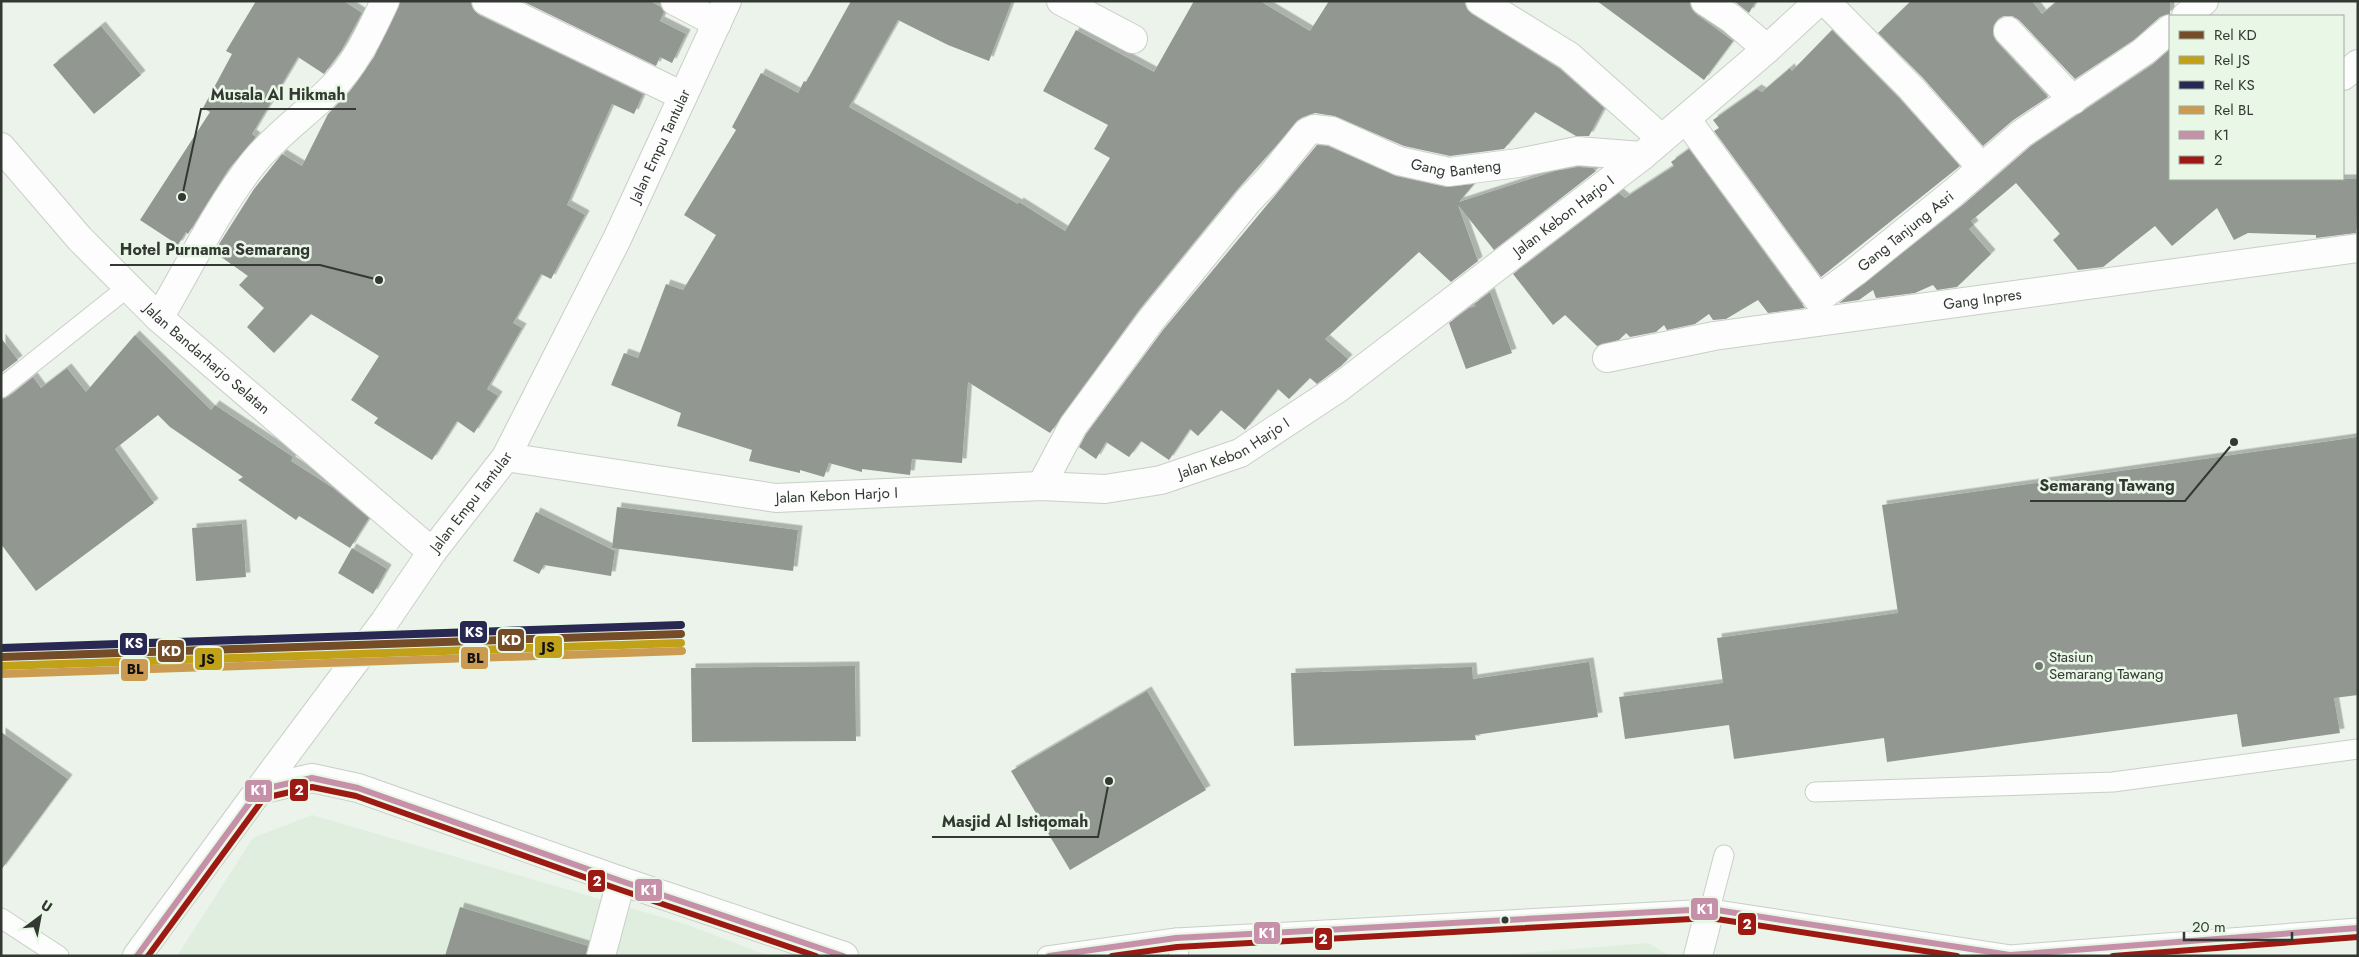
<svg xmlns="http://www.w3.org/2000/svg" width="2359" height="957" viewBox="0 0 2359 957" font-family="Jost,sans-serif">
  <defs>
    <filter id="shadow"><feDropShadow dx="4.5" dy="-4.5" stdDeviation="0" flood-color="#0004"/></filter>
  </defs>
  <rect width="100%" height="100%" fill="#ebf3ea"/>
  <g fill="#dfeede">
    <polygon points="312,815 685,924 769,956 177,956 253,838"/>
    <polygon points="1648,943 1670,956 1488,956"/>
  </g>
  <g fill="#929891" filter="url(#shadow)">
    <polygon points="256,1 344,1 362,13 341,51 324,74 298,57 252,134 256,137 228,170 188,234 186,232 178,245 140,220 210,112 203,108 232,54 226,51"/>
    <polygon points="400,1 471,1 473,9 479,15 643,94 634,114 612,104 567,205 585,215 551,279 541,274 513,323 522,328 487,389 498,396 474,433 457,421 432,460 374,423 378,418 351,400 379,356 311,314 274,353 247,327 264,308 239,285 248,276 214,252 254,189 282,154 302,166 328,114 350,91 374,57"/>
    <polygon points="522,1 650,1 661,7 664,12 660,21 686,34 672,63 660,57 656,66"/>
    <polygon points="851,1 1012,1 989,61 948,45 898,20 849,107 1018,204 1019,202 1065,231 1110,158 1094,149 1108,125 1043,91 1076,30 1154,72 1194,1 1260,1 1310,31 1329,1 1464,1 1467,9 1472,14 1560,69 1604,108 1589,136 1576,136 1535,112 1504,149 1450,156 1404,146 1334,116 1315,113 1301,118 1236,191 1139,310 1050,433 968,382 962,463 912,459 910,475 862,469 862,472 829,463 824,477 800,470 800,473 749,461 752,450 677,426 681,413 611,385 624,353 638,358 666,284 683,290 716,235 684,215 736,130 732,127 761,73 798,93 804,81 806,82"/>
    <polygon points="1597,1 1690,1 1691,8 1696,14 1733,41 1704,80"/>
    <polygon points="1734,1 1756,1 1749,13"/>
    <polygon points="1911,1 2032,1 2042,14 2057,1 2170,1 2170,14 2160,17 2134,40 2075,79 2019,20 2012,16 2004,16 1998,19 1993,27 1993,35 1996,41 2048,97 2012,121 1983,146 1923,78 1878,33"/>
    <polygon points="101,26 141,75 94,114 53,65"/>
    <polygon points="1832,30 1900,99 1960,166 1821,277 1714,131 1719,128 1713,120 1757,89 1762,92 1790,68 1792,71"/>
    <polygon points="2170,49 2170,179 2358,179 2356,233 2316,238 2316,235 2248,233 2234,240 2217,208 2172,246 2155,226 2103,267 2078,270 2053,240 2060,234 2016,183 1971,221 1974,225 1969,229 1991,254 1957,287 1937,290 1933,285 1915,293 1876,298 1873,290 1859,300 1839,303 1963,205 2031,146 2152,65"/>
    <polygon points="1317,145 1328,146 1396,176 1446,187 1474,184 1459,202 1555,171 1578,167 1593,168 1596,171 1494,250 1458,205 1478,261 1451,282 1419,252 1325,339 1348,359 1341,366 1317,384 1310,378 1289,399 1278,389 1245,430 1221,410 1198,436 1190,429 1169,460 1141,441 1129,457 1106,442 1096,459 1079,447 1086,434 1163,330"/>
    <polygon points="1689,149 1805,308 1768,313 1758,300 1726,319 1713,320 1709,314 1695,324 1667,330 1664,325 1656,332 1630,337 1626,333 1619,340 1597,346 1565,315 1553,325 1513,274 1619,193 1625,198 1674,166 1671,162"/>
    <polygon points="1490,292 1512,353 1466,369 1449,323 1469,308 1476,306 1474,304"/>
    <polygon points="135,335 211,410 215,405 293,457 291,461 333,488 369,518 350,548 299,516 296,520 238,480 243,477 170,427 158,415 115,449 154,503 36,591 1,544 1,399 8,397 33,377 41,388 67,368 86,392"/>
    <polygon points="1,338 18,360 1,373"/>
    <polygon points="2358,437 2358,695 2334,698 2340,733 2242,747 2237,714 1887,762 1884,738 1734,759 1729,725 1625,739 1619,697 1723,683 1717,638 1898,613 1882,505"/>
    <polygon points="617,507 798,530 793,571 612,548"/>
    <polygon points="536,512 615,551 611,576 544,565 539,574 513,561"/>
    <polygon points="242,524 246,577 196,581 192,528"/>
    <polygon points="352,548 387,569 373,594 338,573"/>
    <polygon points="1589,662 1598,717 1475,735 1476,740 1294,746 1291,673 1472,667 1473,679"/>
    <polygon points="855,666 856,741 692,742 691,668"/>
    <polygon points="1147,691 1206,790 1070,870 1011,771"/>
    <polygon points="1,732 68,779 1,870"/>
    <polygon points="460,907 588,946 586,956 445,956"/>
  </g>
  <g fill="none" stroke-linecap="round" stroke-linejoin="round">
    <g stroke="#c9cfc8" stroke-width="21">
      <g id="lane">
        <polyline points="1,388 128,287"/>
        <polyline points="1815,792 2113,782 2358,749"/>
        <polyline points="1710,909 1724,855"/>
        <polyline points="1,918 59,956"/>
        <polyline points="1176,938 1179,956"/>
        <polyline points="1047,956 1176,938 1710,909 2010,955 2358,928"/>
      </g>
    </g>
    <g stroke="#c9cfc8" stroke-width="30">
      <g id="street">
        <polyline points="486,1 683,96"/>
        <polyline points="675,1 717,23"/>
        <polyline points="1061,1 1133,39"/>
        <polyline points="1480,1 1569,56 1662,139"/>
        <polyline points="1705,1 1732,19 1767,49"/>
        <polyline points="1825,1 1911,88 1982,168"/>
        <polyline points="2186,16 2204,1"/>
        <polyline points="2008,31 2073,100"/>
        <polyline points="2343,76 2358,64"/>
        <path id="s1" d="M1686,119L1818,299L1855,272L1953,193L2021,134L2143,52L2170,29"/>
        <path d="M159,318C189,267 218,207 254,162C276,135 304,116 329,91C355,66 370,33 385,1"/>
        <path id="s2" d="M1607,358L1714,336L2358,248"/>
        <path id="s3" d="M506,457L776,498L1041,486L1105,489L1161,480L1240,453L1337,389L1642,156L1767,49L1819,1"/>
        <path id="s4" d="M1041,486L1073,426L1151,320L1248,201L1268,180L1307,132L1314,129L1332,131L1399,161L1449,172L1518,163L1577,151L1642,156"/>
        <polyline points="601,956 621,881"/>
        <polyline points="1698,956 1710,909"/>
      </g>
    </g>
    <g stroke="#c9cfc8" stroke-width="30">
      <g id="secondary">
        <path id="s5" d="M1,147L80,239L159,318L432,552"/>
        <path id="s6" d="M259,790L385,621L432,552L506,457L617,239L727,1"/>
      </g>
    </g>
    <g stroke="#c9cfc8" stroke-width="30">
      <polyline id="primary" points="137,956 259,790 312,778 358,788 621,881 844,956"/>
    </g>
    <use href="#lane" stroke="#fcfdfc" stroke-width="19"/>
    <use href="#street" stroke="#fcfdfc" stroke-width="28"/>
    <use href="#secondary" stroke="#fcfdfc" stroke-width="28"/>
    <use href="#primary" stroke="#fcfdfc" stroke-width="28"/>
    <g stroke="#e8f7e6" stroke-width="10">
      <g id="bus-1">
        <polyline points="137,956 259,790 312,778 358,788 621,881 843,956"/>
        <polyline points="1049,956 1176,938 1710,909 2010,955 2358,928"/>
      </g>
    </g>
    <g stroke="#e8f7e6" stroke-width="10">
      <g id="bus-2">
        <polyline points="148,956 264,798 312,787 356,796 618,889 816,956"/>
        <polyline points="1112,956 1177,947 1710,918 1957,956"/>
        <polyline points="2113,956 2358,937"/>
      </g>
    </g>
    <use href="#bus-1" stroke="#c691a8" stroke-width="6"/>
    <use href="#bus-2" stroke="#9c1a13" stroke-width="6"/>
    <g stroke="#e8f7e6" stroke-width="11">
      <polyline id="rail-1" points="1,657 681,634"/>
    </g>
    <g stroke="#e8f7e6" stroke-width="11">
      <polyline id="rail-2" points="1,666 681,643"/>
    </g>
    <g stroke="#e8f7e6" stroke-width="11">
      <polyline id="rail-3" points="1,648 681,625"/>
    </g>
    <g stroke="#e8f7e6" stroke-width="11">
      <polyline id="rail-4" points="2,674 682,651"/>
    </g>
    <use href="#rail-1" stroke="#744c28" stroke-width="8"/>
    <use href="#rail-2" stroke="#c0a118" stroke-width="8"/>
    <use href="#rail-3" stroke="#292853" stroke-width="8"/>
    <use href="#rail-4" stroke="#ca9b50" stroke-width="8"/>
  </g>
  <circle fill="#737a72" stroke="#e8f7e6" stroke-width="2" cx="2039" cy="666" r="5"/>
  <circle fill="#333932" stroke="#e8f7e6" stroke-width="2" cx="1505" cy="920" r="4.5"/>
  <g text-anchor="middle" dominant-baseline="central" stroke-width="5" stroke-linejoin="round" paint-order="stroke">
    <g font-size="15" fill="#333932" stroke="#e8f7e6">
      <text stroke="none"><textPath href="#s6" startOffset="762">Jalan Empu Tantular</textPath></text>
      <text stroke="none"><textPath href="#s4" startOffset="601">Gang Banteng</textPath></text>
      <text stroke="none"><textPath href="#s3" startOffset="1144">Jalan Kebon Harjo I</textPath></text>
      <text stroke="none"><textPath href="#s1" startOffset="334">Gang Tanjung Asri</textPath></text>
      <text stroke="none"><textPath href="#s2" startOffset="380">Gang Inpres</textPath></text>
      <text stroke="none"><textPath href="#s5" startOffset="296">Jalan Bandarharjo Selatan</textPath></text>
      <text stroke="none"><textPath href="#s3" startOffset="739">Jalan Kebon Harjo I</textPath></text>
      <text stroke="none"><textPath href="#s3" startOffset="334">Jalan Kebon Harjo I</textPath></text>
      <text stroke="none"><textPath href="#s6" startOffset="358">Jalan Empu Tantular</textPath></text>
    </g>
    <g font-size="15" fill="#333932" stroke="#e8f7e6" text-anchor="start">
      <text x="2049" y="657">Stasiun<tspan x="2049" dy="17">Semarang Tawang</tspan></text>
    </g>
  </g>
  <path fill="none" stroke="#333932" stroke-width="2" d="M182 197L201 109H356M379 280L320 265H110M2234 442L2185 501H2030M1109 781L1098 837H932"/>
  <g fill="#333932" stroke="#e8f7e6" stroke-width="2">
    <circle cx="182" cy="197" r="5"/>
    <circle cx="379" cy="280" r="5"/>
    <circle cx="2234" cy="442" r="5"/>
    <circle cx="1109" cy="781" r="5"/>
  </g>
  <g font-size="16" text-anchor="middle" font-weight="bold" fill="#333932" stroke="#e8f7e6" stroke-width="5" stroke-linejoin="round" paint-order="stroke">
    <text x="278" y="100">Musala Al Hikmah</text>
    <text x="215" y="255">Hotel Purnama Semarang</text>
    <text x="2107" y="491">Semarang Tawang</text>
    <text x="1015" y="827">Masjid Al Istiqomah</text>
  </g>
  <g stroke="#e8f7e6" stroke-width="2">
    <rect x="459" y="620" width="29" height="24" rx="5" fill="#292853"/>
    <rect x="497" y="628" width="28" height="24" rx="5" fill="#744c28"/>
    <rect x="119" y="632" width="29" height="24" rx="5" fill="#292853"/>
    <rect x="534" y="635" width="29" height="24" rx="5" fill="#c0a118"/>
    <rect x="157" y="639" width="28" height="24" rx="5" fill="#744c28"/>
    <rect x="460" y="646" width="29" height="24" rx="5" fill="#ca9b50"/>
    <rect x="194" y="647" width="29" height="24" rx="5" fill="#c0a118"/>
    <rect x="120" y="658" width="29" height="24" rx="5" fill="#ca9b50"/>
    <rect x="289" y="778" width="20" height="24" rx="5" fill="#9c1a13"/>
    <rect x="244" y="779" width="29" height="24" rx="5" fill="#c691a8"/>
    <rect x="587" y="869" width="19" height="24" rx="5" fill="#9c1a13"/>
    <rect x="634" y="878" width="29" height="24" rx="5" fill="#c691a8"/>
    <rect x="1690" y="897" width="29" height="24" rx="5" fill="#c691a8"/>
    <rect x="1737" y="912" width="20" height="24" rx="5" fill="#9c1a13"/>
    <rect x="1253" y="921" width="28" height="24" rx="5" fill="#c691a8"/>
    <rect x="1314" y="927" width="19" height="24" rx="5" fill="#9c1a13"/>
  </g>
  <g font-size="14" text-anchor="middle" font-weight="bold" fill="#fff">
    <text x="474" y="637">KS</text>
    <text x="511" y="645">KD</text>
    <text x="134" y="648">KS</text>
    <text x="171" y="656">KD</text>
    <text x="299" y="795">2</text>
    <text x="259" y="795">K1</text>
    <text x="597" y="886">2</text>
    <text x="649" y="895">K1</text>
    <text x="1705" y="914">K1</text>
    <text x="1747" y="929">2</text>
    <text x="1267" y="938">K1</text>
    <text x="1323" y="944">2</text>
  </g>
  <g font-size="14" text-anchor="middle" font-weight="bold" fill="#111">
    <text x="548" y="652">JS</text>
    <text x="475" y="663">BL</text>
    <text x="208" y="664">JS</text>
    <text x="135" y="674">BL</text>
  </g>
  <rect width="2359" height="957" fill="none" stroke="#333932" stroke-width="5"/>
  <rect x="2169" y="15" width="175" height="165" fill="#e8f7e6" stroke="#a0ab9e"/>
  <rect x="2179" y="31" width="25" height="8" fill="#744c28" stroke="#a0ab9e"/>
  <text x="2214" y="40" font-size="15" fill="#333932">Rel KD</text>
  <rect x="2179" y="56" width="25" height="8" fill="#c0a118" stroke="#a0ab9e"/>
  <text x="2214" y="65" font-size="15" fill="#333932">Rel JS</text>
  <rect x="2179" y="81" width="25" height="8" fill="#292853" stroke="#a0ab9e"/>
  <text x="2214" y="90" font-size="15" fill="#333932">Rel KS</text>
  <rect x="2179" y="106" width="25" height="8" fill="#ca9b50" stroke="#a0ab9e"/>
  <text x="2214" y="115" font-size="15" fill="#333932">Rel BL</text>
  <rect x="2179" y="131" width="25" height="8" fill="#c691a8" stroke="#a0ab9e"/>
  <text x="2214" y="140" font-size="15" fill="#333932">K1</text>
  <rect x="2179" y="156" width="25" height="8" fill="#9c1a13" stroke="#a0ab9e"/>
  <text x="2214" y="165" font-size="15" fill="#333932">2</text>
  <g transform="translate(40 917) rotate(32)" stroke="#e8f7e6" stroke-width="4" paint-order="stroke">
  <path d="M0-4L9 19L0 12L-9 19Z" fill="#333932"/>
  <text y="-8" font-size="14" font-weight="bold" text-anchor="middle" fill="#333932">U</text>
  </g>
  <path d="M2184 932v8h108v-8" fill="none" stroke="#333932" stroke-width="2.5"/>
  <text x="2192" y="932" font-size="15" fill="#333932" stroke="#e8f7e6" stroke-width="4" paint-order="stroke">20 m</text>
</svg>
